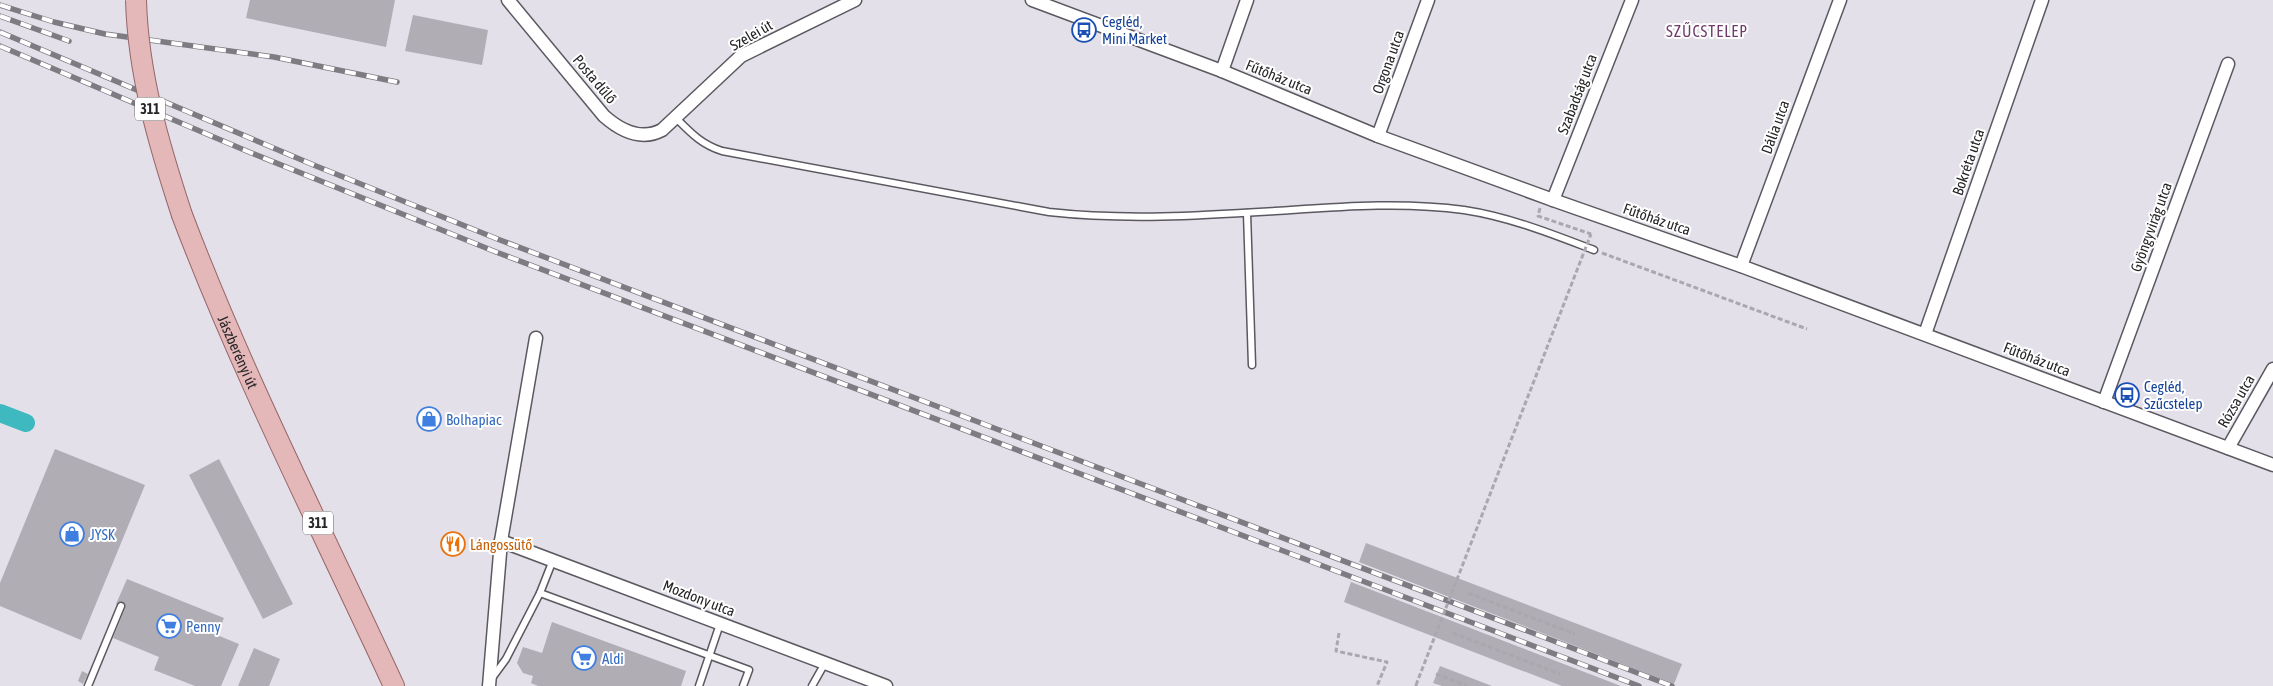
<svg xmlns="http://www.w3.org/2000/svg" width="2273" height="686" viewBox="0 0 2273 686" font-family="'Asap Condensed',sans-serif">
  <rect width="100%" height="100%" fill="#e3e0e9"/>
  <g fill="none" stroke-linecap="round" stroke-linejoin="round">
    <polyline stroke="#3fb9c0" stroke-width="18" points="0,413 26,423"/>
  </g>
  <g fill="#b0adb5">
    <polygon points="250,0 395,0 386,47 246,18"/>
    <polygon points="413,15 488,30 482,65 405,51"/>
    <polygon points="55,449 145,485 81,640 0,606 0,583"/>
    <polygon points="219,459 293,604 263,619 189,475"/>
    <polygon points="1366,543 1682,664 1674,684 1359,562"/>
    <polygon points="127,579 224,618 217,635 239,644 221,686 195,686 154,670 159,657 113,638 125,608 116,604"/>
    <polygon points="1351,582 1621,686 1562,686 1344,602"/>
    <polygon points="552,622 686,671 681,686 538,686 531,683 533,676 523,673 517,663 523,647 542,653"/>
    <polygon points="254,648 280,659 269,686 238,686"/>
    <polygon points="1440,666 1492,686 1442,686 1433,683"/>
    <polygon points="82,671 88,674 83,684 78,681"/>
  </g>
  <g fill="none" stroke-linecap="round" stroke-linejoin="round">
    <g stroke="#5b5860" stroke-width="9">
      <g id="service">
        <path d="M676,118C691,133 701,144 722,151L1049,212C1130,221 1210,215 1291,210C1348,206 1407,202 1464,210C1510,217 1552,234 1594,250"/>
        <polyline points="1247,213 1252,365"/>
        <polyline points="553,560 540,593 749,670 743,686"/>
        <polyline points="492,678 506,659 540,593"/>
        <polyline points="88,686 121,606"/>
        <polyline points="699,686 720,624"/>
        <polyline points="812,686 825,663"/>
      </g>
    </g>
    <g stroke="#5b5860" stroke-width="15">
      <g id="minor">
        <path d="M508,0L604,116C621,131 641,141 662,130L741,56L855,0"/>
        <polyline points="1032,0 1222,71 1378,136 1553,200 1741,266 2273,465"/>
        <polyline points="1222,71 1247,0"/>
        <polyline points="1378,136 1428,0"/>
        <polyline points="1553,200 1632,0"/>
        <polyline points="1741,266 1840,0"/>
        <polyline points="1925,334 2042,0"/>
        <polyline points="2104,402 2228,64"/>
        <polyline points="2228,448 2273,369"/>
        <polyline points="501,541 886,686"/>
        <polyline points="489,686 501,541 536,338"/>
      </g>
    </g>
    <g stroke="#966568" stroke-width="22">
      <g id="primary">
        <path id="s1" d="M182,215C243,376 322,530 394,686"/>
      </g>
    </g>
    <g stroke="#aaa7af" stroke-width="3" stroke-dasharray="5 2.5" stroke-linecap="butt">
      <polyline points="1540,208 1538,216 1591,234"/>
      <polyline points="1602,253 1807,329"/>
      <polyline points="1468,593 1575,634"/>
      <polyline points="1339,633 1336,651 1387,662 1377,686"/>
      <polyline points="1453,633 1560,674"/>
      <polyline points="1436,674 1467,686"/>
      <polyline points="1416,686 1416,685"/>
    </g>
    <use href="#service" stroke="#fff" stroke-width="6"/>
    <use href="#minor" stroke="#fff" stroke-width="12"/>
    <use href="#primary" stroke="#e4b7b9" stroke-width="20"/>
    <g stroke="#7e7c82" stroke-width="5.5">
      <g id="rail">
        <polyline points="0,5 54,22 105,34 274,57 397,82"/>
        <polyline points="0,16 69,41"/>
        <polyline points="0,32 316,166 500,240 1672,686"/>
        <polyline points="0,46 249,152 496,252 1639,686"/>
      </g>
    </g>
    <use href="#rail" stroke="#fff" stroke-width="4" stroke-dasharray="11" stroke-linecap="butt"/>
    <g stroke="#966568" stroke-width="22" stroke-linecap="butt">
      <path id="primary-bridge" d="M136,0C138,74 159,145 182,215"/>
    </g>
    <polyline stroke="#aaa7af" stroke-width="3" stroke-dasharray="5 2.5" stroke-linecap="butt" points="1416,685 1591,234"/>
    <use href="#primary-bridge" stroke="#e4b7b9" stroke-width="20"/>
  </g>
  <defs>
    <g id="bus-ring" transform="scale(1.25)"><circle r="9.5" fill="#fff" stroke="#1a4fb4" stroke-width="1.5"/><path d="M-5-6H5V4H4V6H2V4H-2V6H-4V4H-5ZM-3.5-4V0h7V-4ZM-3.5 1.2v1.5H-2V1.2ZM2 1.2v1.5H3.5V1.2Z" fill="#1a4fb4"/></g>
    <g id="shop-ring" transform="scale(1.25)"><circle r="9.5" fill="#fff" stroke="#3f7fe0" stroke-width="1.5"/><path d="M-5-2.5h2.3a2.7 3.5 0 0 1 5.4 0H5L5.5 6h-11ZM-1.5-2.5h3a1.5 2.3 0 0 0-3 0Z" fill="#3f7fe0"/></g>
    <g id="restaurant-ring" transform="scale(1.25)"><circle r="9.5" fill="#fff" stroke="#e8710a" stroke-width="1.5"/><path d="M-5-6h1v4h1v-4h1v4h1v-4h1v5L-1.5 .5V6h-2V.5L-5-1ZM5-6V6H3V1.5H1.5Q1.5-4 5-6Z" fill="#e8710a"/></g>
    <g id="supermarket-ring" transform="scale(1.25)"><circle r="9.5" fill="#fff" stroke="#3f7fe0" stroke-width="1.5"/><path d="M-6-5.5h2.5l.6 2H6L4.5 2H-2.5L-4.4-4H-6ZM-1.5 3.2a1.3 1.3 0 1 0 .1 0ZM3 3.2a1.3 1.3 0 1 0 .1 0Z" fill="#3f7fe0"/></g>
  </defs>
  <g fill-rule="evenodd">
    <use href="#bus-ring" x="1084" y="30"/>
    <use href="#bus-ring" x="2127" y="395"/>
    <use href="#shop-ring" x="429" y="419"/>
    <use href="#shop-ring" x="72" y="534"/>
    <use href="#restaurant-ring" x="453" y="544"/>
    <use href="#supermarket-ring" x="169" y="626"/>
    <use href="#supermarket-ring" x="584" y="658"/>
  </g>
  <g text-anchor="middle" dominant-baseline="central" stroke-width="4" stroke-linejoin="round" paint-order="stroke">
    <g fill="#fff" stroke="#676668" stroke-width="1">
      <rect x="135" y="97.5" width="30" height="23" rx="4"/>
      <rect x="303" y="511.5" width="30" height="23" rx="4"/>
    </g>
    <g font-size="14" font-weight="bold" fill="#262528">
      <text x="150" y="109">311</text>
      <text x="318" y="523">311</text>
    </g>
    <g font-size="15" fill="#164399" stroke="#fff" text-anchor="start">
      <text x="1102" y="21">Cegléd,<tspan x="1102" dy="17">Mini Market</tspan></text>
      <text x="2144" y="386">Cegléd,<tspan x="2144" dy="17">Szűcstelep</tspan></text>
    </g>
    <g font-size="15" fill="#262528" stroke="#fff">
      <text transform="translate(751 35) rotate(-30)">Szelei út</text>
      <text transform="translate(1388 62) rotate(-70)">Orgona utca</text>
      <text transform="translate(1279 77) rotate(22)">Fűtőház utca</text>
      <text transform="translate(595 79) rotate(50)">Posta dűlő</text>
      <text transform="translate(1577 94) rotate(-69)">Szabadság utca</text>
      <text transform="translate(1775 127) rotate(-70)">Dália utca</text>
      <text transform="translate(1968 162) rotate(-71)">Bokréta utca</text>
      <text transform="translate(1657 219) rotate(19)">Fűtőház utca</text>
      <text transform="translate(2151 227) rotate(-70)">Gyöngyvirág utca</text>
      <text stroke="none"><textPath href="#s1" startOffset="148">Jászberényi út</textPath></text>
      <text transform="translate(2037 359) rotate(21)">Fűtőház utca</text>
      <text transform="translate(2236 401) rotate(-60)">Rózsa utca</text>
      <text transform="translate(699 598) rotate(21)">Mozdony utca</text>
    </g>
    <g font-size="15" fill="#366cbe" stroke="#fff" text-anchor="start">
      <text x="446" y="419">Bolhapiac</text>
      <text x="90" y="534">JYSK</text>
      <text x="186" y="626">Penny</text>
      <text x="602" y="658">Aldi</text>
    </g>
    <g font-size="15" fill="#c56008" stroke="#fff" text-anchor="start">
      <text x="470" y="544">Lángossütő</text>
    </g>
    <g font-size="16" letter-spacing="1" fill="#6f3b6b" stroke="#fff">
      <text x="1707" y="31">SZŰCSTELEP</text>
    </g>
  </g>
</svg>
